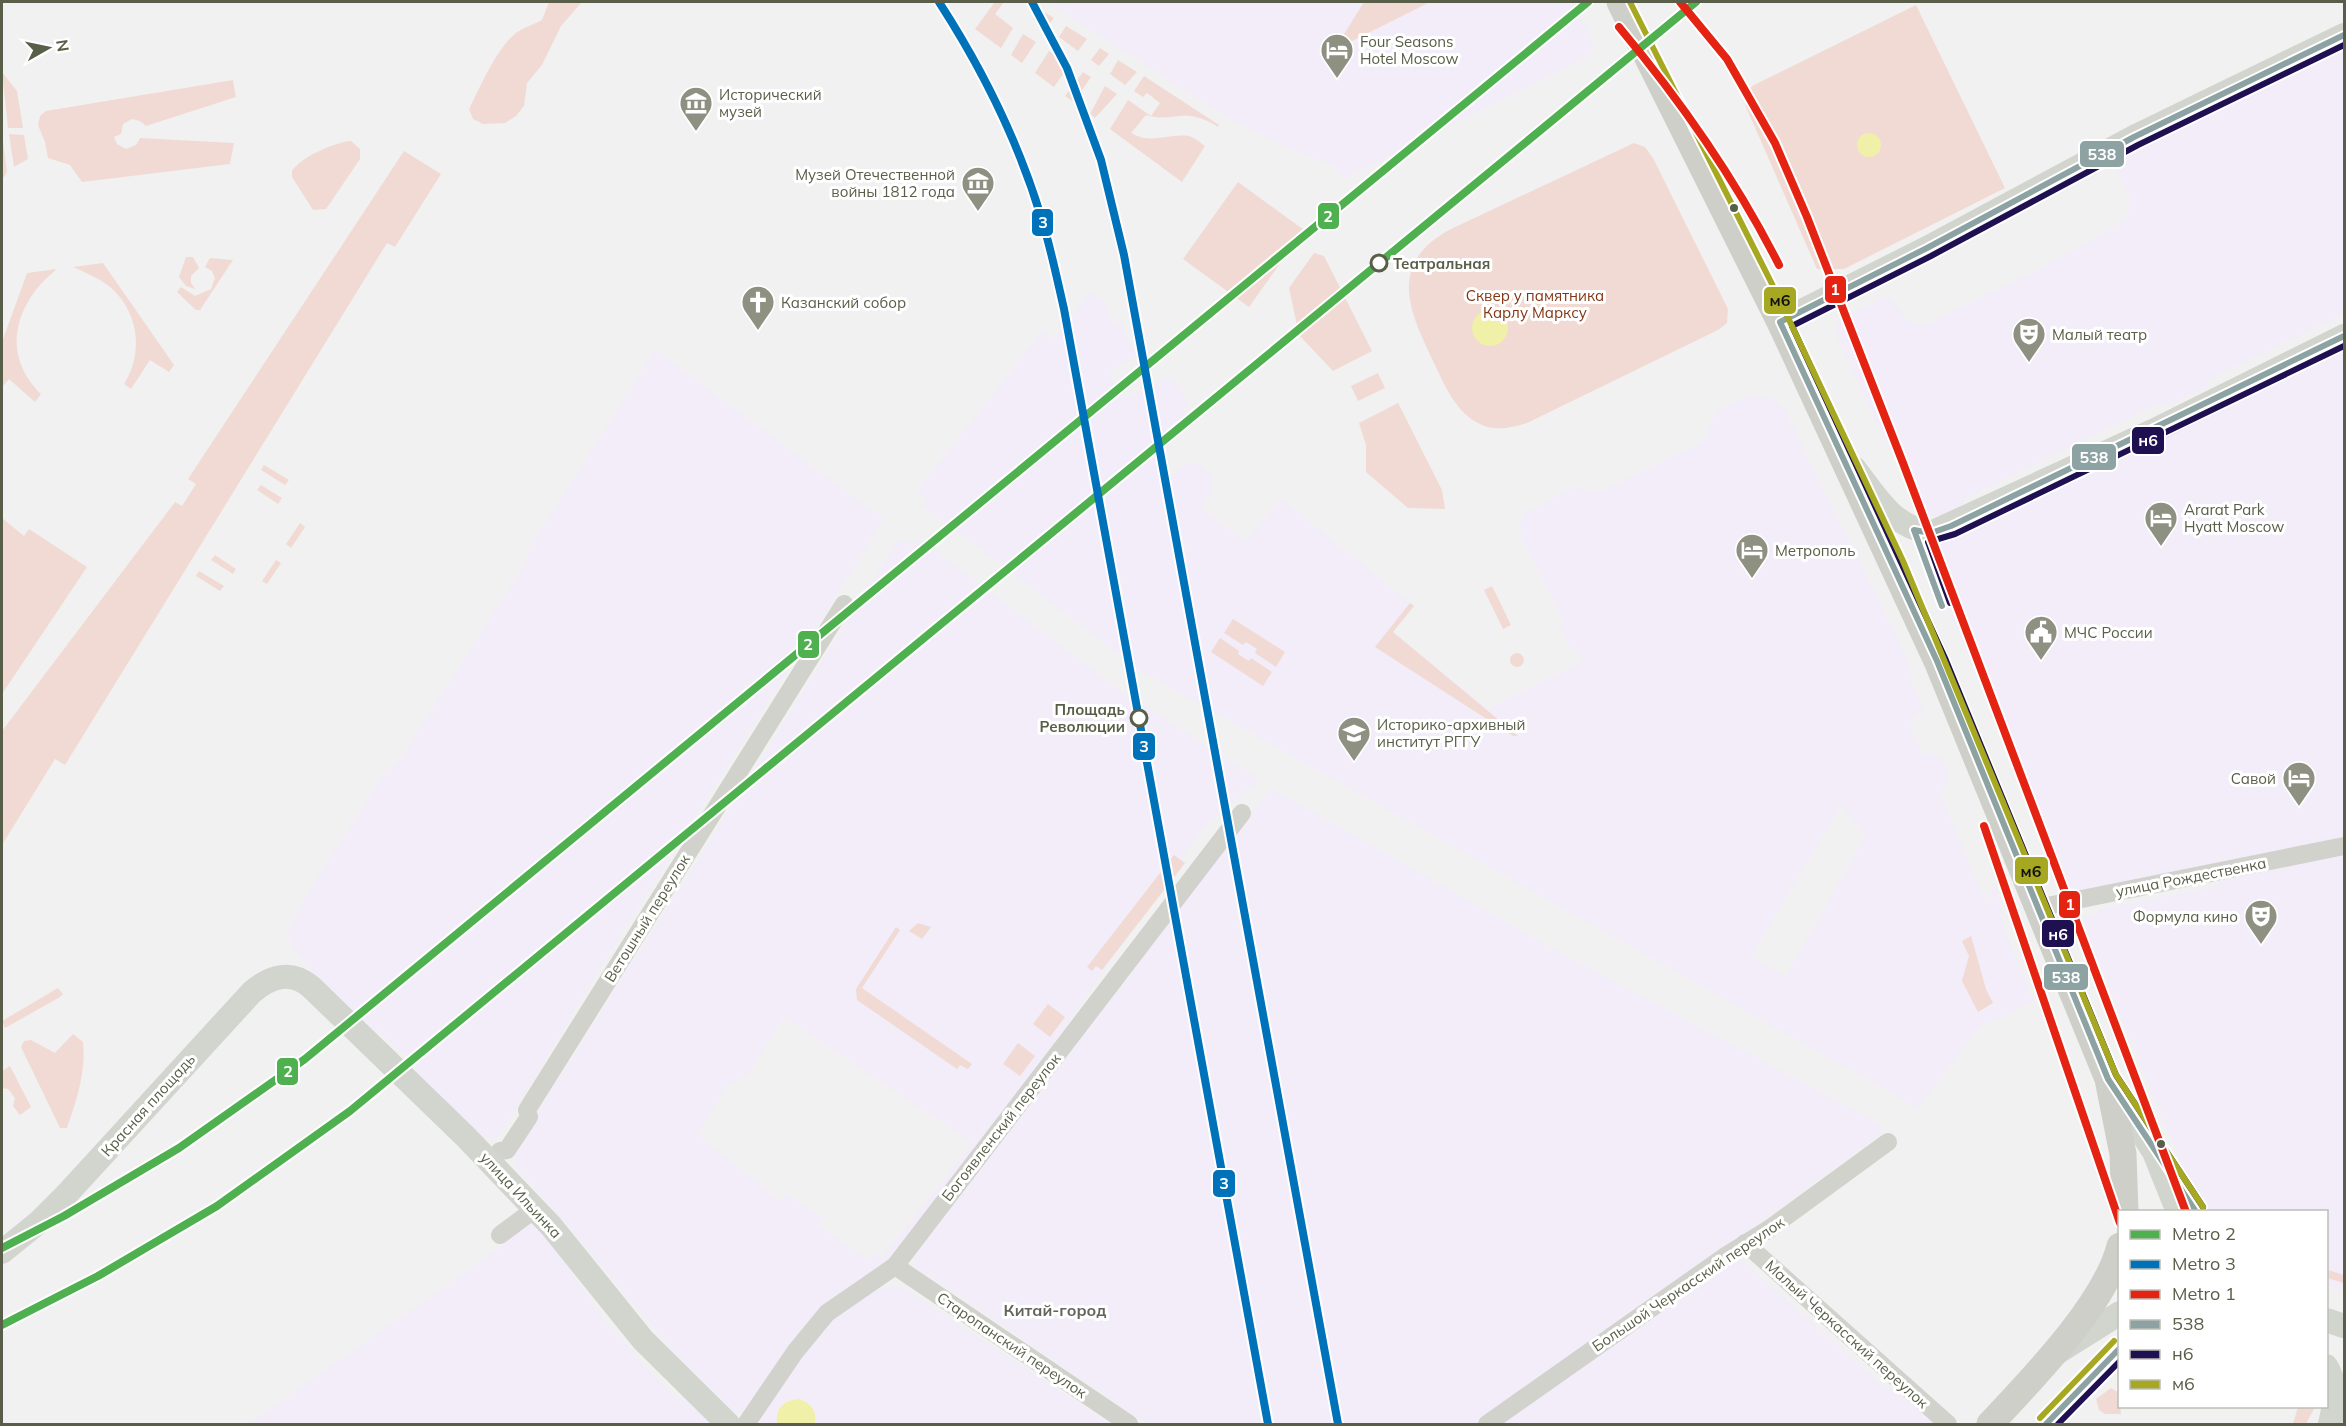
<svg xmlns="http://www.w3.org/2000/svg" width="2346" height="1426" font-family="Mulish,sans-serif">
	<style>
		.commercial { fill: #f2edf8; fill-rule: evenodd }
		.green { fill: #f1dad4 }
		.water { fill: #f0f0a8 }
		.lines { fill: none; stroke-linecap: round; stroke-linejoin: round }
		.street { stroke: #d1d2cc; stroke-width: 18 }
		.secondary { stroke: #d2d4ce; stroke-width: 24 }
		.primary { stroke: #cdcfc8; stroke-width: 27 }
		.bus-1-casing { stroke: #fff; stroke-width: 10 }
		.bus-2-casing { stroke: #fff; stroke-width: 10 }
		.bus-3-casing { stroke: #fff; stroke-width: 10 }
		.bus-1 { stroke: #8da2a3; stroke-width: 6 }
		.bus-2 { stroke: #1f1051; stroke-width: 6 }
		.bus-3 { stroke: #a7a822; stroke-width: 6 }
		.metro-1-casing { stroke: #fff; stroke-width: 12 }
		.metro-2-casing { stroke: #fff; stroke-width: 12 }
		.metro-3-casing { stroke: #fff; stroke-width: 12 }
		.metro-1 { stroke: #4fb04f; stroke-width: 8 }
		.metro-2 { stroke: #0072ba; stroke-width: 8 }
		.metro-3 { stroke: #e42313; stroke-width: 8 }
		.bus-dot { fill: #585e47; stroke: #fff; stroke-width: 2 }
		.stop-dot { fill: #fff; stroke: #585e47; stroke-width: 3 }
		.labels { text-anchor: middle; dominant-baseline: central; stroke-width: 6; stroke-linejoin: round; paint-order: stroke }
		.poi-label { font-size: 15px; fill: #585e47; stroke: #fff; text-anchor: start }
		.stop-label { font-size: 15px; font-weight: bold; fill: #585e47; stroke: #fff; text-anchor: start }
		.park-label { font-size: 15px; fill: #843513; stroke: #fff }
		.street-label { font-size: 15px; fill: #585e47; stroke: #fff }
		.neighbourhood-label { font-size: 16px; font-weight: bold; fill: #62655c; stroke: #fff }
		.line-badge { stroke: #fff; stroke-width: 2 }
		.badge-label { font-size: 16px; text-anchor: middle; font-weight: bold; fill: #fff }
		.pale-badge-label { font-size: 16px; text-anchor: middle; font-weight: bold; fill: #111 }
	</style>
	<rect width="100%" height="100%" fill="#f1f1f1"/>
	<g class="commercial">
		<path d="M1047,2h525l19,33 3,13 -8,10 -244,122 -7,-14 -48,-18 -62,-32z"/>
		<path d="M2344,45v269l-137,66 1,6 -41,20 -9,-2 -192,94 -5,8 -24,11 -12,-3 -45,-83 -42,-90 -3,-12 5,-9 46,-23 4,1 18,22 11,5 9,-1 123,-61 65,-37 12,-11 2,-8 -1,-11 -15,-32 2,-6z"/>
		<path d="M1092,291l13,11 8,23 8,-3 17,34 -29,15 14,28 45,-22 3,5 5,-2 13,24 -6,3 3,6 -27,54 11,10 17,-13h11l7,4 6,7 2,9 -1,7 -11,16 44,35 36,-44 133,108 -21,26 95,77 95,-48 -7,-13 -5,2 -6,-13 -7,-12 6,-3 -43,-86 -1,-15 5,-8 50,-26 25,5 103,-50 14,-32 25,-11 14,-4 16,3 13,12 123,251 4,22 11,25 -13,16 13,31 12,-1 9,7 6,16 -10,16 46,109 10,-19 9,49 29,70 -53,24 -63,82 -779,-438 -217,-165 5,-6 -10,-8 125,-160 11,8zM1841,806l24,30 -79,140 -35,-20z"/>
		<path d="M2344,344v495l-261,52 -12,-3 -7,-8 -126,-296 -5,-24 2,-6 6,-10 14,-10z"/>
		<path d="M655,350l229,169 -75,120 -15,6 1,14 -191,303 -87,145 -17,27 -6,4h-11l-67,-64v-8l-38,-36 -7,1 -52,-52 -27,-31 -5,-18 22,-39 78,-122 10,-5 131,-205 -1,-7z"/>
		<path d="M924,541l191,146 144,92 -58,52 -181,260 -126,161 -145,153 -9,8 -9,1 -61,-59 -1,-10 -153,-179 -3,-10 3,-11 32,-50 -4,-4 9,-14 5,3 60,-95 -2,-4 14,-22 4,2 115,-182 12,4 4,-7 -9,-8 140,-226zM784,1017l188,126 -90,114 -6,-4 -8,6 -50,-34 6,-8 -37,-22 -6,6 -83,-66 28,-49 21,-10z"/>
		<path d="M1271,788l277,158 327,175 5,4 1,8 -161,119 -245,172h-328l-220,-150h-4l-8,-8 -1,-13z"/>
		<path d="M2344,853v438l-17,-6 -1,-73 -125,-1 -114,-276 -1,-9v-8l14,-9 115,-22 13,-12z"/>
		<path d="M533,1223l37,37v11l30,43 35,41 40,42 12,4 24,23h-463l258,-180 -3,-5 24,-15z"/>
		<path d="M1736,1260l10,4 138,123 11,4 39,33h-434z"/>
		<path d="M893,1286l15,5 202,133h-354l65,-94 20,-19 38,-22z"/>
	</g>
	<g class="green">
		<path d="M549,2h33l-21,24 -19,39 -15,18 -3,23 -8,10 -11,7 -22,1 -10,-5 -4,-10c12,-23 27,-60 47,-76 8,-6 17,-8 26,-13z"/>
		<path d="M995,2h9l-9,12 18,14 -12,20 -26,-19z"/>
		<path d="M1364,2h66l-88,44 -4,-2z"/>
		<path d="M1916,5l89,183 -161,81h-27l-71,-162 -2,-13 10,-9z"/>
		<path d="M1039,9l15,9 -8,10 -13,-9z"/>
		<path d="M1066,26l21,13 -9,12 -19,-14z"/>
		<path d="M1023,34l13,8 -14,21 -11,-8z"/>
		<path d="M1100,48l9,6 -10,12 -8,-6z"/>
		<path d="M1049,51l21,13 -16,23 -19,-14z"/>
		<path d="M1118,60l19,12 -12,13 -15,-11z"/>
		<path d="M2,72l15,19 6,37h-15z"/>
		<path d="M1083,72l8,5 -17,25 -9,-6z"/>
		<path d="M1144,76l75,49 -1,2c-35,-22 -43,-3 -72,-12l-15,18c19,12 37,0 58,3 6,2 12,7 16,10l-23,36 -72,-53 18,-29 23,16 9,-13 -13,-10 -4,4 -9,-6z"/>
		<path d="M233,80l3,17 -90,29 -6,-5 -8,-2 -9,5 -2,10 -7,3 3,7 9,5 10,-4 4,-7 94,5 -4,21 -148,18 -12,-17 -22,-7 -3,-16 -7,-17 2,-9 6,-5z"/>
		<path d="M1105,86l12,8 -22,24 -5,-4z"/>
		<path d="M2,133l5,39 -5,8z"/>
		<path d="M9,134l15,1 4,24 -14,8z"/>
		<path d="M351,141l9,8v10l-34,50 -13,1 -21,-33v-6c9,-14 43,-29 59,-30z"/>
		<path d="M1634,143l11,4 8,11 75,151 -1,14 -9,7 -191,93c-16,5 -33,9 -49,0 -22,-11 -33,-37 -43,-58 -25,-52 -49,-100 14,-135z"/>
		<path d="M404,151l37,23 -46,73 -8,-4 -322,522 -10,-6 -53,86v-114l173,-229 7,4 14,-22 -8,-5z"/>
		<path d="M1238,182l66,48 -55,77 -66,-48z"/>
		<path d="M1314,253l10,3 48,95 -39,20 -34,-36 -10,-47z"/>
		<path d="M186,257h7l6,11 -8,8v7l4,6 -9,-3 -7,-9z"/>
		<path d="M210,258l23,2 -33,50h-4l-19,-18 4,-5 14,9 16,-7 4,-11 -3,-7 -7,-4z"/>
		<path d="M103,263l71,102 -5,7 -19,-12 -19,29 -7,-5c21,-32 14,-77 -18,-100 -10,-7 -22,-12 -33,-17z"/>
		<path d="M57,269c-42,33 -57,85 -16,125l-6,8 -26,-23 -7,8v-45l25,-69z"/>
		<path d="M1378,373l7,15 -27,13 -7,-15z"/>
		<path d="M1398,403l44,87 3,19 -37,-1 -42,-36v-27l-7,-22z"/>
		<path d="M264,465l25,15 -4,5 -24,-15z"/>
		<path d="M261,485l21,13 -4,6 -21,-14z"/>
		<path d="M2,518l22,18 5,-7 58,38 -85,127z"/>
		<path d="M300,523l5,4 -14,21 -5,-4z"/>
		<path d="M215,555l21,14 -3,5 -22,-14z"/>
		<path d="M276,560l5,3 -14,21 -5,-3z"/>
		<path d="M199,571l25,15 -4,5 -24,-15z"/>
		<path d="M1492,586l19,39 -8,4 -19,-39z"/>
		<path d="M1410,603l4,3 -21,26 125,104h-5l-138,-89z"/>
		<path d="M1233,619l52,33 -9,15 -21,-14 2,-4 -11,-7 -3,3 -19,-12z"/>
		<path d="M1220,638l19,13 -1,3 11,7 2,-3 21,14 -9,14 -52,-34z"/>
		<circle cx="1517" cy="660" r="7"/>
		<path d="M1174,855l11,8 -83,107 -6,-4 -4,5 -5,-4z"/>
		<path d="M918,923l13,4 -9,12 -13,-8z"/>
		<path d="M896,927l4,3 -38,58 110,76 -4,5 -8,-4 -3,4 -100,-69 -1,-11z"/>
		<path d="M1971,936l15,53 7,14 -15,9 -16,-31 7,-25 -7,-15z"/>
		<path d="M58,988l5,6 -3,3 -55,31 -3,-7z"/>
		<path d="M1048,1004l17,13 -15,20 -17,-13z"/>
		<path d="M73,1034l10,8c3,30 -6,57 -16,86h-7l-39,-81 3,-6 7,-1 24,13z"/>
		<path d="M1018,1043l17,13 -15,20 -17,-12z"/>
		<path d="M10,1066l21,41 -11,8 -7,-9 2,-8 -7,-9 -6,-1v-17z"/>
		<path d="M2328,1270l16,5v8l-17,-5z"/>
		<path d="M2111,1388l8,5 2,21h-16l-6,-4 -3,-11z"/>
		<path d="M2298,1407h17l-9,17h-13z"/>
	</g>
	<g class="water">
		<circle cx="1869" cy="145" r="12"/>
		<circle cx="1490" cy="328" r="18"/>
		<path d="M799,1399c12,4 18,12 16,25h-38c-2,-15 6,-24 22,-25z"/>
	</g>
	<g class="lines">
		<g class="street">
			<path d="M2037,908l307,-62"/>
			<path d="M500,1151l7,-1 22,-33 -2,-7 317,-506"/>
			<path d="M500,1235l35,-26"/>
			<path d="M1745,1243l203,181"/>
			<path d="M895,1266l234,158"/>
			<path d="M746,1424l49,-72 32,-39 68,-47 347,-453"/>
			<path d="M1487,1424l237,-167 45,-28 119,-87"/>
		</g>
		<g class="secondary">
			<path d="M1780,322l147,-74 207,-111 210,-102"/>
			<path d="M1855,469c23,30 37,57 76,64l224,-103 189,-94"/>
			<path d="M2111,1084l43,68 24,60"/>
			<path d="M2,1252l37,-30 27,-27 186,-203c19,-16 39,-22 59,-5l153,148 87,91 92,114 85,84"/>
			<path d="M2326,1320l18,6"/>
			<path d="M2058,1352l62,-39"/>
			<path d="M2326,1366c12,19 9,38 4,58"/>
		</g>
		<g class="primary">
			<path d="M1620,2l160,320 157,339 171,418 15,75 2,58"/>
			<path d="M1990,1424c41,-44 115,-119 130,-178"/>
		</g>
		<defs>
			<g id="bus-1">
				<path d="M1942,606l-28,-76 17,3 20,-7 393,-190"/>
				<path d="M2196,1212l-88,-133 -171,-418 -157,-339 147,-74 207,-111 210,-102"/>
				<path d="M2046,1424l74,-76"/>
			</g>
			<g id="bus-2">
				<path d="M1950,603l-22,-61 27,-8 389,-188"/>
				<path d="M2203,1207l-87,-132 -171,-417 -153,-332 139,-70 207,-111 206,-100"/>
				<path d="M2058,1424l62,-63"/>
			</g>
			<g id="bus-3">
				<path d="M1630,2l144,286 129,273 213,514 87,132"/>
				<path d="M2040,1418l74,-77"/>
			</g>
		</defs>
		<use href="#bus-1" class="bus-1-casing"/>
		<use href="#bus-2" class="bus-2-casing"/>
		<use href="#bus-3" class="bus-3-casing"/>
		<use href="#bus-1" class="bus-1"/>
		<use href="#bus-2" class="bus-2"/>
		<use href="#bus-3" class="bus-3"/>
		<defs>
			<g id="metro-1">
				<path d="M2,1248l62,-32 115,-68 126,-89 1283,-1057"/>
				<path d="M2,1325l96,-49 119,-70 133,-95 1346,-1109"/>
			</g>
			<g id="metro-2">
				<path d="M939,2c44,68 80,141 103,218 9,29 15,59 22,89l204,1115"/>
				<path d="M1032,2l35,66 34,92 23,95 214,1169"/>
			</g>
			<g id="metro-3">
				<path d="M1680,2l47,57 48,84 32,74 96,246 283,749"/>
				<path d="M1619,27c62,74 116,151 160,238"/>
				<path d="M1984,826l136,397"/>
			</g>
		</defs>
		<use href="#metro-1" class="metro-1-casing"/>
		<use href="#metro-2" class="metro-2-casing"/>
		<use href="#metro-3" class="metro-3-casing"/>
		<use href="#metro-1" class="metro-1"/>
		<use href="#metro-2" class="metro-2"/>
		<use href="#metro-3" class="metro-3"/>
	</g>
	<defs>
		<symbol id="hotel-pin" viewBox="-11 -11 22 30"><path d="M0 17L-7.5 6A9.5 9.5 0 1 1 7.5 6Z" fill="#8e9182" stroke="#fff"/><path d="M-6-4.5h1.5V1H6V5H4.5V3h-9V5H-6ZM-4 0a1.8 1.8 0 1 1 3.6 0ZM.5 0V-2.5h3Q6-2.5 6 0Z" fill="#fff"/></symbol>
		<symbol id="museum-pin" viewBox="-11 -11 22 30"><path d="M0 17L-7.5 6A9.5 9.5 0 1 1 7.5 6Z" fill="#8e9182" stroke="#fff"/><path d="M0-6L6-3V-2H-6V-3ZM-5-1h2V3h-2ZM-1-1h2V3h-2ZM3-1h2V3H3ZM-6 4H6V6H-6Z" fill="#fff"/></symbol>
		<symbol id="church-pin" viewBox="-11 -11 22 30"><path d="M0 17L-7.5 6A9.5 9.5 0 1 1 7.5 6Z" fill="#8e9182" stroke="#fff"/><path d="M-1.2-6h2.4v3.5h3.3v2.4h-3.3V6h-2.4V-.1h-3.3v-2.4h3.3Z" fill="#fff"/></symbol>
		<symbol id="theatre-pin" viewBox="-11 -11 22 30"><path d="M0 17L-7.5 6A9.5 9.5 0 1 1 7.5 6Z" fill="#8e9182" stroke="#fff"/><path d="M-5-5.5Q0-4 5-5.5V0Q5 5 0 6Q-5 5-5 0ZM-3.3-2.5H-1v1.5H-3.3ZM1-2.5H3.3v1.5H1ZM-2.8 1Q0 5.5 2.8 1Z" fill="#fff"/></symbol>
		<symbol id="civic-pin" viewBox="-11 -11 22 30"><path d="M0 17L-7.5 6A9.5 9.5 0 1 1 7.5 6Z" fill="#8e9182" stroke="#fff"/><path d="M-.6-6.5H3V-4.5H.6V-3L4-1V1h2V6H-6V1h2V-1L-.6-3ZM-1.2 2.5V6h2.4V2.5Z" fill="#fff"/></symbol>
		<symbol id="university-pin" viewBox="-11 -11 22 30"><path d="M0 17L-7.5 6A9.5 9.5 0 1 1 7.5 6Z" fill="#8e9182" stroke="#fff"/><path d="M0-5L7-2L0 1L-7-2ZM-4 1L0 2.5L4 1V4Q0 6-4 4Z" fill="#fff"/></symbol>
	</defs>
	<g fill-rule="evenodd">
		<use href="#hotel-pin" x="1318" y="31" width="38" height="52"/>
		<use href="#museum-pin" x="677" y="84" width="38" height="52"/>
		<use href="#museum-pin" x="959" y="164" width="38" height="52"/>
		<use href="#church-pin" x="739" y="283" width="38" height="52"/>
		<use href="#theatre-pin" x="2010" y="315" width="38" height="52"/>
		<use href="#hotel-pin" x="2142" y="499" width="38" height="52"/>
		<use href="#hotel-pin" x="1733" y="531" width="38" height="52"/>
		<use href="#civic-pin" x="2022" y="613" width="38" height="52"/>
		<use href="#university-pin" x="1335" y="714" width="38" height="52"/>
		<use href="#hotel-pin" x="2280" y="759" width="38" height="52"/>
		<use href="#theatre-pin" x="2242" y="897" width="38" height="52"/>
	</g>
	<g class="bus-dot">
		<circle cx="1734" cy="208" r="5"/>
		<circle cx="2161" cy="1144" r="5"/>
	</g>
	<g class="stop-dot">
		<circle cx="1379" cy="263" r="8"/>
		<circle cx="1139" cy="718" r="8"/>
	</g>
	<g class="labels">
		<g class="poi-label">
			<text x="1360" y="41">Four Seasons<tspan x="1360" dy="17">Hotel Moscow</tspan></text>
			<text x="719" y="94">Исторический<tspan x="719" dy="17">музей</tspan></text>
			<text x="955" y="174" text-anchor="end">Музей Отечественной<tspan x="955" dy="17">войны 1812 года</tspan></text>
			<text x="781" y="302">Казанский собор</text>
			<text x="2052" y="334">Малый театр</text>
			<text x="2184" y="509">Ararat Park<tspan x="2184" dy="17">Hyatt Moscow</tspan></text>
			<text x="1775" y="550">Метрополь</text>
			<text x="2064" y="632">МЧС России</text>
			<text x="1377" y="724">Историко-архивный<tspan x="1377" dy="17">институт РГГУ</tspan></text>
			<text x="2276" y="778" text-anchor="end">Савой</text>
			<text x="2238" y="916" text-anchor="end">Формула кино</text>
		</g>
		<g class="stop-label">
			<text x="1393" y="263">Театральная</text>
			<text x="1125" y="709" text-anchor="end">Площадь<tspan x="1125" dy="17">Революции</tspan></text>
		</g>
		<g class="park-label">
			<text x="1535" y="295">Сквер у памятника<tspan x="1535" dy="17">Карлу Марксу</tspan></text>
		</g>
		<g class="street-label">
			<text transform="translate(2191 877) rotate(-11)">улица Рождественка</text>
			<text transform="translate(647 918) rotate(-58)">Ветошный переулок</text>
			<text transform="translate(148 1105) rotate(-48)">Красная площадь</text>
			<text transform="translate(1001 1127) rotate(-52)">Богоявленский переулок</text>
			<text transform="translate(521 1195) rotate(47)">улица Ильинка</text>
			<text transform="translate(1688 1284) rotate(-34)">Большой Черкасский переулок</text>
			<text transform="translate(1847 1334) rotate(42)">Малый Черкасский переулок</text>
			<text transform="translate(1012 1345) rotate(34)">Старопанский переулок</text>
		</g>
		<g class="neighbourhood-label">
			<text x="1055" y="1310">Китай-город</text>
		</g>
	</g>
	<g class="line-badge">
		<rect x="2079" y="140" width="46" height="28" rx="6" fill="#8da2a3"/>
		<rect x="1317" y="202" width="23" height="28" rx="6" fill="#4fb04f"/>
		<rect x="1031" y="208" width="23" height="29" rx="6" fill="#0072ba"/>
		<rect x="1824" y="275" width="23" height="29" rx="6" fill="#e42313"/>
		<rect x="1763" y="286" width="34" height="29" rx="6" fill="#a7a822"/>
		<rect x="2131" y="426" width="34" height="29" rx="6" fill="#1f1051"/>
		<rect x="2071" y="443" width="46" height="28" rx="6" fill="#8da2a3"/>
		<rect x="797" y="630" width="23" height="29" rx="6" fill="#4fb04f"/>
		<rect x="1132" y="732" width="24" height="29" rx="6" fill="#0072ba"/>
		<rect x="2014" y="856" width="35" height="29" rx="6" fill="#a7a822"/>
		<rect x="2058" y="890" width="23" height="29" rx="6" fill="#e42313"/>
		<rect x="2041" y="919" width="34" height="29" rx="6" fill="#1f1051"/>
		<rect x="2043" y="963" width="46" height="28" rx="6" fill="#8da2a3"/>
		<rect x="276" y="1057" width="23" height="29" rx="6" fill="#4fb04f"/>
		<rect x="1212" y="1169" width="24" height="29" rx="6" fill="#0072ba"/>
	</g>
	<g class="badge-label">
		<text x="2102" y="160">538</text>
		<text x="1328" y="222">2</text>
		<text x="1043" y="228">3</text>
		<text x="1835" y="295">1</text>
		<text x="2148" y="446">н6</text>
		<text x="2094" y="463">538</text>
		<text x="808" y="650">2</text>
		<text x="1144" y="752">3</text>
		<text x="2070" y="910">1</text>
		<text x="2058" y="940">н6</text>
		<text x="2066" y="983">538</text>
		<text x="288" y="1077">2</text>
		<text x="1224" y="1189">3</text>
	</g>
	<g class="pale-badge-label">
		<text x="1780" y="306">м6</text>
		<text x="2031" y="877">м6</text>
	</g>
	<rect width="2346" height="1426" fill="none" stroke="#585e47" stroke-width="6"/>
	<rect x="2118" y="1210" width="210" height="198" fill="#ffffff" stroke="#bcbfb5" stroke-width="1.5"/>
	<rect x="2130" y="1230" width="30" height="9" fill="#4fb04f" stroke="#bcbfb5" stroke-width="1.5"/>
	<text x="2172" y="1240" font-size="18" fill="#585e47">Metro 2</text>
	<rect x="2130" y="1260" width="30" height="9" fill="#0072ba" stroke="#bcbfb5" stroke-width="1.5"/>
	<text x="2172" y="1270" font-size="18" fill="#585e47">Metro 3</text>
	<rect x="2130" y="1290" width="30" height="9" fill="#e42313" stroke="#bcbfb5" stroke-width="1.5"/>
	<text x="2172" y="1300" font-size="18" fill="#585e47">Metro 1</text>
	<rect x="2130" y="1320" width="30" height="9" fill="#8da2a3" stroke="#bcbfb5" stroke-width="1.5"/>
	<text x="2172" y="1330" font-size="18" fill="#585e47">538</text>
	<rect x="2130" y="1350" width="30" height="9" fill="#1f1051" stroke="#bcbfb5" stroke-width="1.5"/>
	<text x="2172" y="1360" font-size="18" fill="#585e47">н6</text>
	<rect x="2130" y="1380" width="30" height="9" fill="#a7a822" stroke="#bcbfb5" stroke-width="1.5"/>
	<text x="2172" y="1390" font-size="18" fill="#585e47">м6</text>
	<g transform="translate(48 48) rotate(81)" stroke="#ffffff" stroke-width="4.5" paint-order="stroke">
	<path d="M0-4.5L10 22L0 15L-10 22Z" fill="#585e47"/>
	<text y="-9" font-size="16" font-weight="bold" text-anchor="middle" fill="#585e47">N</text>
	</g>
</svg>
